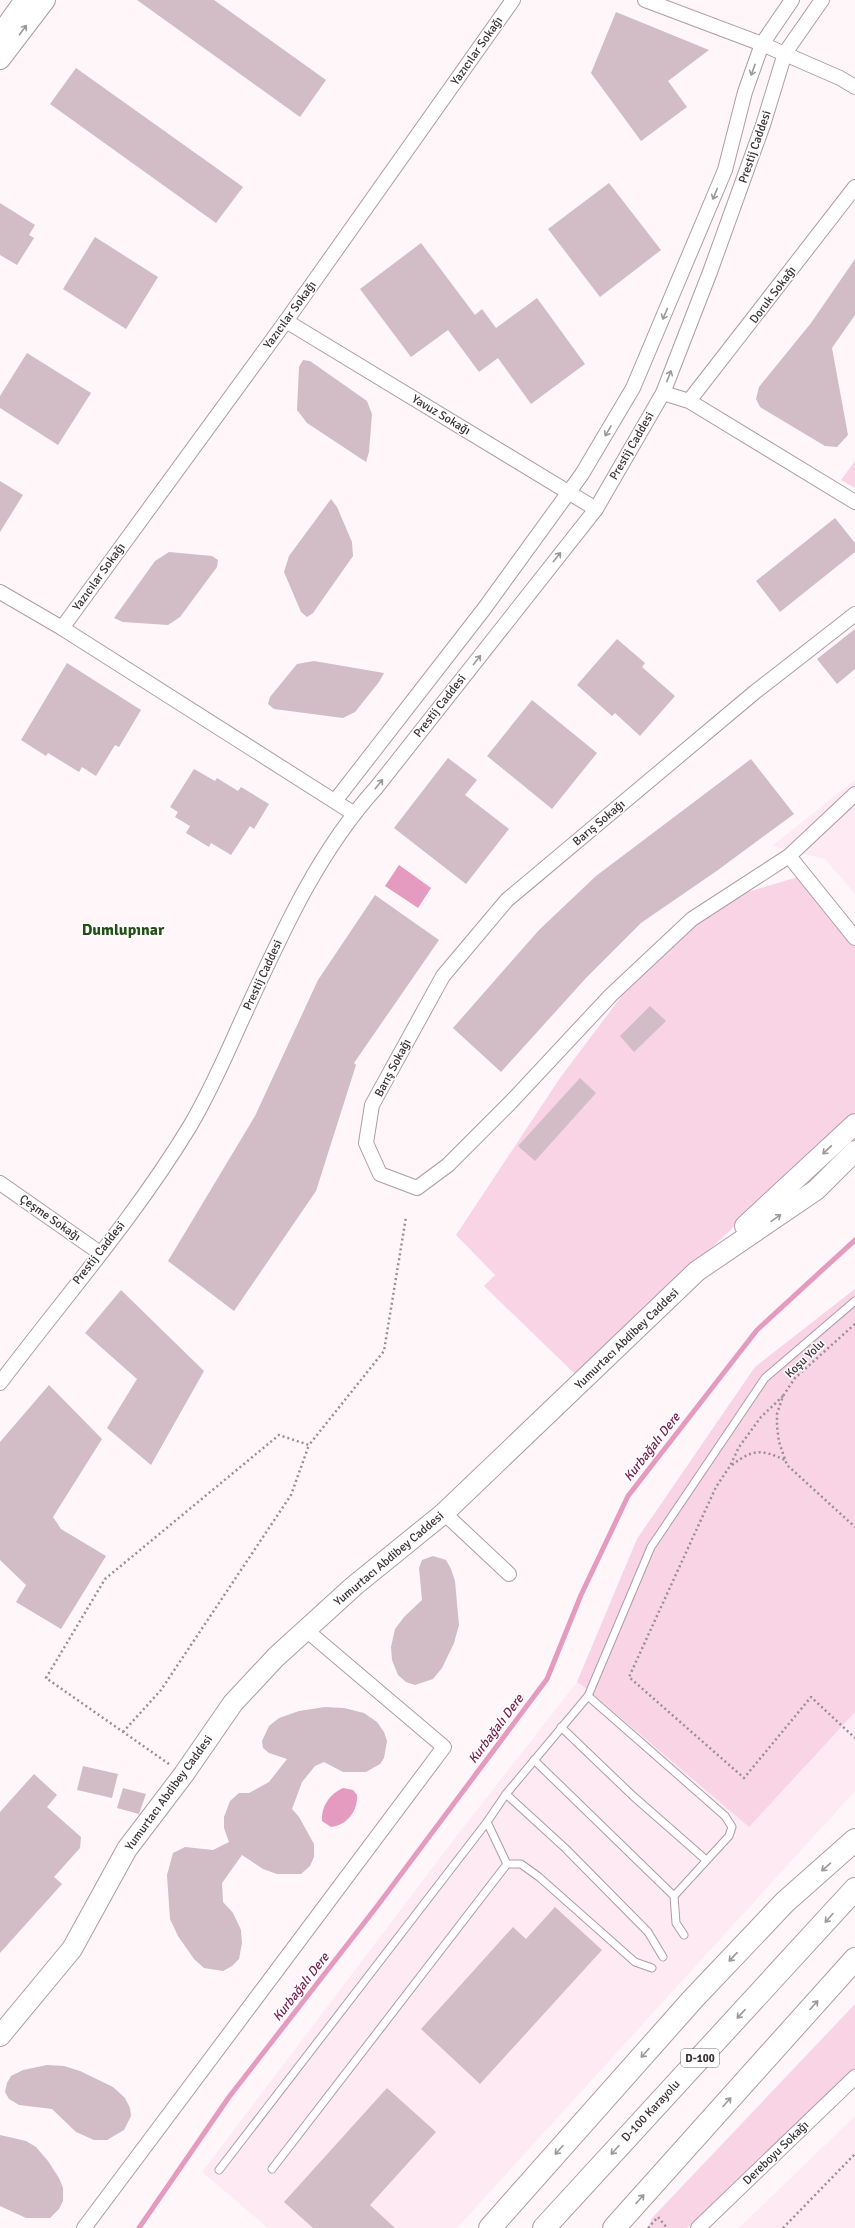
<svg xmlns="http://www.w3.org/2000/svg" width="855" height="2228" font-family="Signika,sans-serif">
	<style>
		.built { fill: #fdeaf3 }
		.green { fill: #f9d4e5 }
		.water { fill: #e59bbf }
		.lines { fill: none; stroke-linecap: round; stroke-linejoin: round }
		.stream { stroke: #e59bbf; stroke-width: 5 }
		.building { fill: #d2bcc6 }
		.lane-casing { stroke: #b09ba4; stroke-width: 9 }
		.street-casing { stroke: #b09ba4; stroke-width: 16 }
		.secondary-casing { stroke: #b09ba4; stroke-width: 22 }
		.highway-casing { stroke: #b09ba4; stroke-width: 24 }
		.path { stroke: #988f93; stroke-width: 2.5; stroke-dasharray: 2 3; stroke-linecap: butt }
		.lane { stroke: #fff; stroke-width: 7 }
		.street { stroke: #fff; stroke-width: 14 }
		.secondary { stroke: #fff; stroke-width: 20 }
		.highway { stroke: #fff; stroke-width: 22 }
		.oneway { stroke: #9c989a }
		.labels { text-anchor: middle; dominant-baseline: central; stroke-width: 3; stroke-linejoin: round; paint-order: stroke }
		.shield { fill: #fff; stroke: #756f72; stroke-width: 1 }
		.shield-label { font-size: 11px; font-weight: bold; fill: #3a3135 }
		.street-label { font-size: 12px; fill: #3a3135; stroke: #fff }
		.water-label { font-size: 13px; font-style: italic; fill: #762151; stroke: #fff }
		.district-label { font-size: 16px; font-weight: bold; fill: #224f15; stroke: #fff }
	</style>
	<rect width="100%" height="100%" fill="#fff6fa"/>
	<g class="built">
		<path d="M855,780v114l-30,-35 -53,-13z"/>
		<path d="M855,1289v502l-398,437h-189l-66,-56 253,-334 122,-156 60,-143 118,-172z"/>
		<path d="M855,2116v112h-116z"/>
	</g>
	<g class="green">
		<path d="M855,461v27l-14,-8z"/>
		<path d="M804,875l51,66v172l-279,262 -92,-89 11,-11 -39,-40 104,-157 93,-124 85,-59z"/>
		<path d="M855,1289v423l-106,115 -163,-139 -9,-6 60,-143 118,-172z"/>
		<path d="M855,2004v64l-168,160h-39l4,-10z"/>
	</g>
	<g class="water">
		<path d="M399,865l32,23 -13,20 -33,-22z"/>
		<path d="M343,1788l10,2 4,5c1,16 -10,30 -26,32l-9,-6c-1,-15 8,-27 21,-33z"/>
	</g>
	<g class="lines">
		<path class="stream" d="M139,2228l90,-131 149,-192 169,-226 34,-84 47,-99 129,-166 98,-90"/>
	</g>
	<g class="building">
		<path d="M137,0h77l112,80 -26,37z"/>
		<path d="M616,12l93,38 -41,31 19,26 -46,34 -50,-68z"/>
		<path d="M76,68l167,119 -27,36 -166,-119z"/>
		<path d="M609,183l52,67 -61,47 -52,-68z"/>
		<path d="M0,203l35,22 -6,10 5,3 -17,27 -17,-10z"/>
		<path d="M95,237l63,40 -32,52 -63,-40z"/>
		<path d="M421,243l54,72 7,-6 14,19 41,-30 48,66 -54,40 -33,-46 -19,14 -31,-42 -37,27 -51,-68z"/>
		<path d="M855,259v56l-23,33 16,87 -11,12 -12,-1 -65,-39 -4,-8 3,-12 52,-64z"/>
		<path d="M27,353l64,40 -33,52 -58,-37v-12z"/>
		<path d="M303,360l7,1 57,40 5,13 -3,38 -3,10 -59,-39 -10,-13 2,-43z"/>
		<path d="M0,481l23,14 -23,37z"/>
		<path d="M331,499l6,8 15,35 1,14 -40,57 -6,4 -6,-5 -17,-40 5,-16z"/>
		<path d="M835,518l20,25v9l-75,60 -24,-31z"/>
		<path d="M169,552l43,4 6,4 -1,7 -37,50 -12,8 -45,-3 -9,-4 41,-57z"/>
		<path d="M855,629v40l-18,15 -20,-25z"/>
		<path d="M617,639l28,24 -3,4 33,29 -35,40 -25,-23 -3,3 -35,-31z"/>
		<path d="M314,661l70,12 -5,9 -24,30 -12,6 -69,-9 -6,-5 2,-7 27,-33z"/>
		<path d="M67,663l74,47 -22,37 -4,-2 -19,31 -14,-9 -3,5 -31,-19 -2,3 -25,-16z"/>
		<path d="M532,700l65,53 -45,56 -65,-53z"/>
		<path d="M448,758l29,22 -12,15 44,34 -43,55 -72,-56z"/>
		<path d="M751,759l43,55 -76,56 -77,53 -55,55 -85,94 -48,-44 86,-98 57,-54z"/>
		<path d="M194,769l21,12 2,-3 21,13 3,-4 28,17 -15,25 -4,-3 -19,29 -20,-12 -2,4 -23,-14 4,-7 -15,-9 3,-5 -8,-5z"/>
		<path d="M375,895l64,45 -85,123 2,2 -40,126 -82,120 -66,-50 87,-145 63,-136z"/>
		<path d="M650,1006l16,15 -32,31 -14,-16z"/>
		<path d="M580,1078l16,15 -61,68 -17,-15z"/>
		<path d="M121,1290l83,81 -53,94 -44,-37 30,-49 -52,-46z"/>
		<path d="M49,1385l53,54 -49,78 8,12 45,27 -45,73 -45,-27 10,-17 -26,-25v-118z"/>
		<path d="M433,1556l13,4 5,9 4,12 4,44 -5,18 -12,25 -9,11 -18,6 -9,-3 -8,-7 -6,-15 -1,-13 4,-18 9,-12 18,-17 -3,-32 3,-8z"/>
		<path d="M325,1707l19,1 20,5 13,9 7,10 3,9 -3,17 -4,6 -14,8h-23l-19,-10 -9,4 -13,16 -10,27 7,8 15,27v13l-4,9 -9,8h-24l-14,-5 -21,-14 -20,28 1,19 10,11 8,17 1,13 -3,16 -7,7 -9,5 -19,-3 -10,-9 -16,-23 -8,-17 -3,-44 6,-22 12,-6 28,3 16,-8 -5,-14v-11l6,-16 9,-8h10l20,-11 18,-23 -18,-6 -6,-5 -1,-7 7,-15 10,-8 20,-7z"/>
		<path d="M83,1766l35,8 -6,24 -35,-8z"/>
		<path d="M34,1774l23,21 -10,12 34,30 -1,11 -26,29 8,7 -62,69v-141z"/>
		<path d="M123,1788l23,6 -7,20 -22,-6z"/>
		<path d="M555,1907l47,43 -122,134 -59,-55 92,-102 13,12z"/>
		<path d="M47,2065l17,1 16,5 33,16 12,11 5,10 1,8 -7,14 -17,10h-13l-18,-8 -24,-23 -33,-4 -10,-6 -4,-7 2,-9 4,-7 12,-6z"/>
		<path d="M387,2088l49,44 -66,73 25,23h-82l-29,-26z"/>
		<path d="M0,2135l26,6 10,6 12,14 11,17 4,10v13l-4,8 -9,9h-24l-26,-12z"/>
	</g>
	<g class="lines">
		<defs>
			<g id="lane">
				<path d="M588,1696l137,120 7,11 -3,9 -55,60"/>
				<path d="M561,1727l72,69 73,64"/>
				<path d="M534,1760l140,136 2,27 8,12"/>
				<path d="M506,1794l59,54 83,84 15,25"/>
				<path d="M507,1864h14l18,13 96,85 17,6"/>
				<path d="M272,2169l235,-305 -20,-42"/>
				<path d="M219,2170l268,-348 19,-28 82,-98 63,-149 114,-169 90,-77"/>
			</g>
			<g id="street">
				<path d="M645,0l117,44 78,34 15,9"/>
				<path d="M286,321l310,188"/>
				<path d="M663,393l26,8 166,101"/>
				<path d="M689,401l166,-214"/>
				<path d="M0,592l62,36 291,185"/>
				<path d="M855,614l-100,78 -248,208 -64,76 -71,129 -6,38 14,31 37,14 31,-23 62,-62 101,-108 81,-76 97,-63 66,-62"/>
				<path d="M62,628l224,-307 227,-321"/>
				<path d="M335,801l149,-192 98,-135 51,-86 92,-218 20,-78 17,-48 30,-44"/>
				<path d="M789,856l66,82"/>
				<path d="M0,1183l100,70"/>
				<path d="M0,1383c64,-85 135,-166 190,-257 19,-32 35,-68 50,-102 38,-82 75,-169 136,-236l220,-279 67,-116 47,-121 53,-147 22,-72 37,-53"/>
				<path d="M444,1513l65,61"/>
				<path d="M84,2228l360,-481 -138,-117"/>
				<path d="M698,2228l157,-151"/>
			</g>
			<g id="secondary">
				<path d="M0,35l25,-35"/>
				<path d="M0,59l45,-59"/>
				<path d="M745,1226l110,-102"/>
				<path d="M0,2036l72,-87 55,-100 57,-75 49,-71 43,-46 78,-71 90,-73 253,-242 119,-81 39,-39"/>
			</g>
			<g id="highway">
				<path d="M490,2228l203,-229 92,-97 70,-62"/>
				<path d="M544,2228l311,-339"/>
				<path d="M614,2228l241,-269"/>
			</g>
		</defs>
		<use href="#lane" class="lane-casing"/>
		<use href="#street" class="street-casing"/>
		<use href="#secondary" class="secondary-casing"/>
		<use href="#highway" class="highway-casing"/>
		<g class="path">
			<path d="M855,1324l-60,54 -12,18 -6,18v12l2,16 8,23 68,62"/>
			<path d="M783,1396l-22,21 -22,30 -9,19 -14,21 -87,190 115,101 67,-81 44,41"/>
			<path d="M732,1465c21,-16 29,-16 53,-5"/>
			<path d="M123,1732l38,-42 130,-195 18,-50"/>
			<path d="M169,1764l-123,-86 59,-99 174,-144 30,10 75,-94 22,-134"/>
			<path d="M648,2228l10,-11 9,11"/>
			<path d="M783,2228l72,-74"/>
		</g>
		<use href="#lane" class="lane"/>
		<use href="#street" class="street"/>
		<use href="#secondary" class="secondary"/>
		<use href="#highway" class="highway"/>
	</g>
	<defs><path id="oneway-shaft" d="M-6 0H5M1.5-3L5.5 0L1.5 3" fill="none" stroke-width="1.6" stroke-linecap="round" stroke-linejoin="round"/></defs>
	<g class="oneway">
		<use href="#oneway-shaft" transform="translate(23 30) rotate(-53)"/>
		<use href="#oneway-shaft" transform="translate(753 70) rotate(110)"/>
		<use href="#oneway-shaft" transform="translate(715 194) rotate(112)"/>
		<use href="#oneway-shaft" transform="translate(665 314) rotate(114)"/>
		<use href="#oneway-shaft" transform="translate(669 376) rotate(-69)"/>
		<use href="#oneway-shaft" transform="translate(608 431) rotate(120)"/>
		<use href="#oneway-shaft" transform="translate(557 557) rotate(-52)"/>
		<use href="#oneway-shaft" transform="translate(477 660) rotate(-52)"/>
		<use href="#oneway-shaft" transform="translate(379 784) rotate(-51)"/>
		<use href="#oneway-shaft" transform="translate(827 1150) rotate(137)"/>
		<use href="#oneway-shaft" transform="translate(776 1218) rotate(-35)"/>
		<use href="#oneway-shaft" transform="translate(826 1867) rotate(139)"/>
		<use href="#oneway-shaft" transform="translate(829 1918) rotate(132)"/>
		<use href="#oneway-shaft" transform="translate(733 1957) rotate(133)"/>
		<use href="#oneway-shaft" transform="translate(814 2005) rotate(-48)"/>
		<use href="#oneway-shaft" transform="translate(741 2014) rotate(133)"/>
		<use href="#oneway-shaft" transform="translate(645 2053) rotate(132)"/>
		<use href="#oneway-shaft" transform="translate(727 2102) rotate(-48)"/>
		<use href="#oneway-shaft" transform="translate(559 2150) rotate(132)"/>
		<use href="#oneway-shaft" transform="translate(615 2150) rotate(132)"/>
		<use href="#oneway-shaft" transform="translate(640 2199) rotate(-48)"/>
	</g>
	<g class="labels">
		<rect class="shield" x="681" y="2049" width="38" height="18" rx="3"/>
		<g class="shield-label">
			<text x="700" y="2058">D-100</text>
		</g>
		<g class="street-label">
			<text transform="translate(477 51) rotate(-55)">Yazıcılar Sokağı</text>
			<text transform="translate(755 147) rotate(-71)">Prestij Caddesi</text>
			<text transform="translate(773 295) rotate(-53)">Doruk Sokağı</text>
			<text transform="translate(290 315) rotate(-54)">Yazıcılar Sokağı</text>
			<text transform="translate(441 415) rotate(31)">Yavuz Sokağı</text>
			<text transform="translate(632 446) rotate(-60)">Prestij Caddesi</text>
			<text transform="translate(99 577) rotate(-54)">Yazıcılar Sokağı</text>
			<text transform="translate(440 706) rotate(-52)">Prestij Caddesi</text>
			<text transform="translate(599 823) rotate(-40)">Barış Sokağı</text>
			<text transform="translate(263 975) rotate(-65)">Prestij Caddesi</text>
			<text transform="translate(393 1068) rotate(-62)">Barış Sokağı</text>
			<text transform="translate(50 1218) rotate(35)">Çeşme Sokağı</text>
			<text transform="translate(99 1253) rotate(-52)">Prestij Caddesi</text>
			<text transform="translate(627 1339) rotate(-44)">Yumurtacı Abdibey Caddesi</text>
			<text transform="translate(805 1359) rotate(-44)">Koşu Yolu</text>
			<text transform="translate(389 1559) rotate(-40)">Yumurtacı Abdibey Caddesi</text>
			<text transform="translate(169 1793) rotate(-54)">Yumurtacı Abdibey Caddesi</text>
			<text transform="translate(651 2111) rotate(-47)">D-100 Karayolu</text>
			<text transform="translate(776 2153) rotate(-44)">Dereboyu Sokağı</text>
		</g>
		<g class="water-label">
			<text transform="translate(652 1447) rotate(-52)">Kurbağalı Dere</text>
			<text transform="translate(496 1729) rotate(-53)">Kurbağalı Dere</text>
			<text transform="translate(301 1987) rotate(-52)">Kurbağalı Dere</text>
		</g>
		<g class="district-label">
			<text x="123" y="930">Dumlupınar</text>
		</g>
	</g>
</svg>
